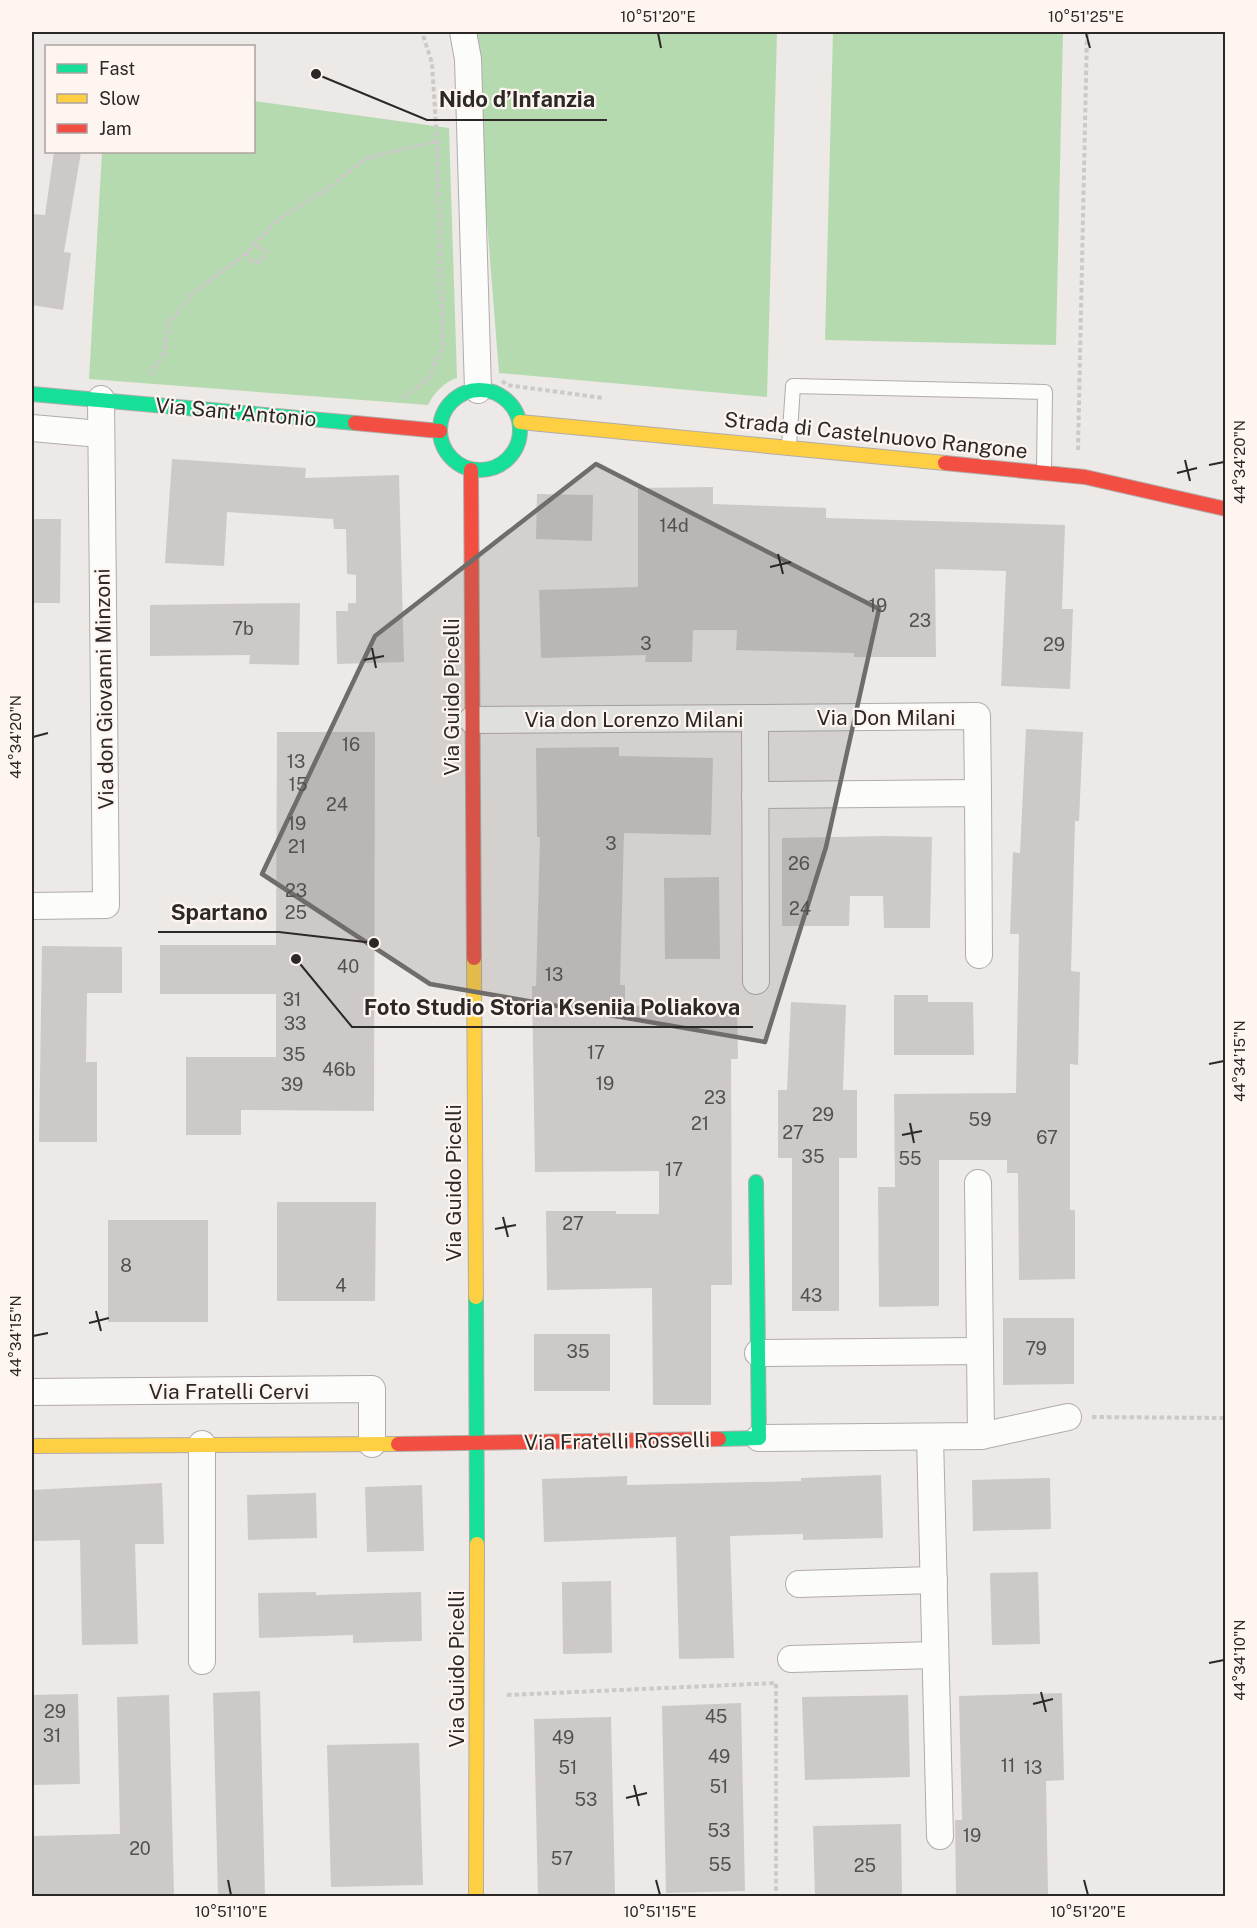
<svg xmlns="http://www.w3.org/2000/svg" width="1257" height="1928" font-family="'Public Sans',sans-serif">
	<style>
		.green { fill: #b5dab0 }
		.building { fill: #cdc9c9 }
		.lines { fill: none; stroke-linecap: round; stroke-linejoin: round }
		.lane-casing { stroke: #afacab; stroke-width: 16 }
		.street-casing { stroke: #afacab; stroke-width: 28 }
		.fast-casing { stroke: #afacab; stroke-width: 16 }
		.slow-casing { stroke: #afacab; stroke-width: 16 }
		.jam-casing { stroke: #afacab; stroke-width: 16 }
		.path { stroke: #cccac9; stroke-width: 4; stroke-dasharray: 4.5 3; stroke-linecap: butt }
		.lane { stroke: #fcfcfb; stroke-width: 14 }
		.street { stroke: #fcfcfb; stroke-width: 26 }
		.fast { stroke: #16e098; stroke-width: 14 }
		.slow { stroke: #ffcf43; stroke-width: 14 }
		.jam { stroke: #f24e42; stroke-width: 14 }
		.marked { fill: #6f6c6a; fill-opacity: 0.2; stroke: #6f6c6a; stroke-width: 4.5; stroke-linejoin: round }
		.ticks { fill: none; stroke: #2b2827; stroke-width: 2 }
		.labels { text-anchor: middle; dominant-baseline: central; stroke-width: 4.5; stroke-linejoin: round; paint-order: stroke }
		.number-label { font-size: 18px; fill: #545050 }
		.street-label { font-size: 21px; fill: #2b2827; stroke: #fef5f0 }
		.leader { fill: none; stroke: #2b2827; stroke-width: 2 }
		.callout-dot { fill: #2b2827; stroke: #fef5f0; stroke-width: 2 }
		.callout-label { font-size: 22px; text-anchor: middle; font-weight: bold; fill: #2b2827; stroke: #fef5f0; stroke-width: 4.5; stroke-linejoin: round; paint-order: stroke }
		.neatline { fill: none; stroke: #2b2827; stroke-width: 2 }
		.ticks-label { font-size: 15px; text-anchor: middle; fill: #2b2827 }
	</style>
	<rect width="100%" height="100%" fill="#ede9e6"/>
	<g class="green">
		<path d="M472,32h305l-10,365 -268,-24z"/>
		<path d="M833,32h230l-7,313 -231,-5z"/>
		<path d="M254,101l195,27 8,250c-13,4 -23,15 -29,27l-339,-26 13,-227h152z"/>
	</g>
	<g class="building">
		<path d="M54,152h27l-17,100 7,1 -8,57 -31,-5 1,-91 12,1z"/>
		<path d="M172,459l134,9 -1,10 94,-3 5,187 -67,2 -1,-53h12v-8h8v-28l-9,-1 -1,-45h-12l-1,-10 -106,-7 -3,54 -59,-3z"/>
		<path d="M713,487v17l113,4v10l239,7 -3,84h11l-3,80 -69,-3 5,-115 -71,-2 1,88h-82v-4l-118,-3 1,-20h-44l-1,32h-47l1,-7 -105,3 -2,-68 99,-3v-99z"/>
		<path d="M537,494l56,1 -1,46 -56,-2z"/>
		<path d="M32,519h29l-1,84h-28z"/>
		<path d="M300,603l-1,62 -50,-1 1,-9 -100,1v-51z"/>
		<path d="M1026,729l57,3 -4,89h-4l-4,150 9,1 -2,93 -8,-1v146h5v69l-56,1 -1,-107h-11v-13h-68v146l-60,1 -1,-120h17l-1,-93 122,-1 3,-159h-9l3,-82 7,1z"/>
		<path d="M277,732h98l-1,379 -133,-1v25h-55v-78h90v-63h-116v-49h116z"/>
		<path d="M619,747v9l94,2 -2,77 -87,-2 -4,152h5v21l112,-1 1,54h-7l1,226h-21v120h-58l-1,-117 -105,2 -1,-79h70v3h43v-43l-124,1 -3,-186h4l4,-149h-3l-1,-89z"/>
		<path d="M885,836l47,1 -2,91h-46l-1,-32h-33l-1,30h-67v-88z"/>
		<path d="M719,877l1,82h-55l-1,-81z"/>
		<path d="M42,946l80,1v46h-35l-1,69h11v80h-58z"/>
		<path d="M894,995h34v7h45l1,53h-80z"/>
		<path d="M791,1002l55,3 -3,85h14v68h-18v153h-47v-153h-14v-68h9z"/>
		<path d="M277,1202h99l-1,99h-98z"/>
		<rect x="108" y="1220" width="100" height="102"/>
		<path d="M1003,1318h71v66l-71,1z"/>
		<rect x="534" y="1334" width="76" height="57"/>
		<path d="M881,1475l2,63 -80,2v-6l-73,2 4,122 -55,1 -3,-122 -132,5 -2,-63 85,-3v9l174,-4v-3z"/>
		<path d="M1050,1478l1,51 -78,2 -1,-51z"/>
		<path d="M162,1483l2,61h-29l3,100 -56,1 -2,-105 -48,1v-51z"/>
		<path d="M422,1485l2,66 -57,1 -2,-65z"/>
		<path d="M316,1493l1,45 -69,2 -1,-45z"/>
		<path d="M1038,1572l2,72 -48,1 -2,-72z"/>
		<path d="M611,1581l1,72 -49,1 -1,-72z"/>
		<path d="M316,1592v3l105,-3 1,49 -69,2v-8l-94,3 -1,-45z"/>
		<path d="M260,1691l5,205h-47l-5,-203z"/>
		<path d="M1062,1693l2,87 -18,1 2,115h-92l-1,-76h7l-3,-124z"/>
		<path d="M78,1694l2,90 -48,1v-90z"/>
		<path d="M169,1695l5,201h-142v-60l88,-2 -3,-137z"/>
		<path d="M908,1695l2,82 -105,3 -3,-83z"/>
		<path d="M741,1703l4,188 -79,2 -4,-187z"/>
		<path d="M611,1717l4,177 -77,2 -4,-177z"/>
		<path d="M419,1743l4,142 -92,2 -4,-142z"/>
		<path d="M901,1824l1,72h-87l-2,-70z"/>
	</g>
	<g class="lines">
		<defs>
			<path id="lane" d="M789,446l4,-60 252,6 -1,80"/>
			<g id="street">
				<path d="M463,32l5,27 10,331"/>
				<path d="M32,428l68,6"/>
				<path d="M755,718l222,-2 1,77"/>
				<path d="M472,720l283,-2 1,263"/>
				<path d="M755,795l223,-2 1,162"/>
				<path d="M32,906l74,-1 -5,-506"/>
				<path d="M978,1183l3,253"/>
				<path d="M758,1353l222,-2"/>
				<path d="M32,1392l340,-3v55"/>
				<path d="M930,1437l10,399"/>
				<path d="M759,1438l222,-2 87,-19"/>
				<path d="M202,1444v217"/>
				<path d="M799,1584l135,-4"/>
				<path d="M791,1659l144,-4"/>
			</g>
			<g id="fast">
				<circle cx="480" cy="430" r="40"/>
				<path d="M32,394l323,29"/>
				<path d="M476,1297l1,247"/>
				<path d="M719,1439l40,-1 -3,-256"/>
			</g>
			<g id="slow">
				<path d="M520,422l425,41"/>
				<path d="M474,958l2,339"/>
				<path d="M32,1446l366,-2"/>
				<path d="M476,1896l1,-352"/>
			</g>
			<g id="jam">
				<path d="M355,423l85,8"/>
				<path d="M945,463l140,14 141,32"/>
				<path d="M471,470l3,488"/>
				<path d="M398,1444l321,-5"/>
			</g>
		</defs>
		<use href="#lane" class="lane-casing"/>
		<use href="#street" class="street-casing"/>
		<use href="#fast" class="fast-casing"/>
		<use href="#slow" class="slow-casing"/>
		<use href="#jam" class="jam-casing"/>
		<g class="path">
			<path d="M246,253l4,7 6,3 6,-2 3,-11 -12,-4"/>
			<path d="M150,375l14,-21 4,-30 15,-19 16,-17 43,-31 36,-37 53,-34 36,-28 70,-17"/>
			<path d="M502,381l5,4 96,13"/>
			<path d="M403,398l25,-19 15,-32 -6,-206 -5,-78 -10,-31"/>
			<path d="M1078,450l9,-418"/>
			<path d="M1092,1417l134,1"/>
			<path d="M507,1695l269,-12v213"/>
		</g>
		<use href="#lane" class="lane"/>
		<use href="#street" class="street"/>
		<use href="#fast" class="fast"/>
		<use href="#slow" class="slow"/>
		<use href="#jam" class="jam"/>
	</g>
	<path class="marked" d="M596,464l283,145 -53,238 -61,195 -335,-58 -168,-110 113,-238z"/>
	<path class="ticks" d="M658,33l3,15M1086,33l4,15M1185,460l5,21M1209,465l15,-3M1177,473l20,-5M778,554l5,20M770,567l21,-5M372,648l4,20M364,660l20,-4M33,737l15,-4M1209,1064l15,-3M910,1123l4,20M902,1135l20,-4M503,1217l5,20M495,1229l21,-4M96,1311l5,20M89,1323l20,-5M33,1336l15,-3M1209,1663l15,-3M1041,1692l5,20M1033,1704l20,-5M634,1785l5,21M626,1798l21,-5M228,1880l3,15M656,1880l4,15M1084,1880l4,15"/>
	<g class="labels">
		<g class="number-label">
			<text x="674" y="525">14d</text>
			<text x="878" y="605">19</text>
			<text x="920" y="620">23</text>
			<text x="243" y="628">7b</text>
			<text x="646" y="643">3</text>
			<text x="1054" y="644">29</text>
			<text x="351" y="744">16</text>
			<text x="296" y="761">13</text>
			<text x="298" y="784">15</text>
			<text x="337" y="804">24</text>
			<text x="297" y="823">19</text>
			<text x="611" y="843">3</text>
			<text x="297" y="846">21</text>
			<text x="799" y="863">26</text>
			<text x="296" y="890">23</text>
			<text x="800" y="908">24</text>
			<text x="296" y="912">25</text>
			<text x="348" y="966">40</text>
			<text x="554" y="974">13</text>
			<text x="292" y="999">31</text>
			<text x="295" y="1023">33</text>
			<text x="596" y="1052">17</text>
			<text x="294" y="1054">35</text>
			<text x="339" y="1069">46b</text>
			<text x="605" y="1083">19</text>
			<text x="292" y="1084">39</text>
			<text x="715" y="1097">23</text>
			<text x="823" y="1114">29</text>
			<text x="980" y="1119">59</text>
			<text x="700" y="1123">21</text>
			<text x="793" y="1132">27</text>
			<text x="1047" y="1137">67</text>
			<text x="813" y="1156">35</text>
			<text x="910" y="1158">55</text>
			<text x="674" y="1169">17</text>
			<text x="573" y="1223">27</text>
			<text x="126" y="1265">8</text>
			<text x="341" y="1285">4</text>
			<text x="811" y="1295">43</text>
			<text x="1036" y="1348">79</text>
			<text x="578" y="1351">35</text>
			<text x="55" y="1711">29</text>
			<text x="716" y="1716">45</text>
			<text x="52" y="1735">31</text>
			<text x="563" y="1737">49</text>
			<text x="719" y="1756">49</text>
			<text x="1008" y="1765">11</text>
			<text x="568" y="1767">51</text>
			<text x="1033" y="1767">13</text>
			<text x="719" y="1786">51</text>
			<text x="586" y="1799">53</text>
			<text x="719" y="1830">53</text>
			<text x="972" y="1835">19</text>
			<text x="140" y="1848">20</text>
			<text x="562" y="1858">57</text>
			<text x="720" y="1864">55</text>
			<text x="865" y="1865">25</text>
		</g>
		<g class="street-label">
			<text transform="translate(236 412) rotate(5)">Via Sant'Antonio</text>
			<text transform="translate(876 435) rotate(6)">Strada di Castelnuovo Rangone</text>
			<text transform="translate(104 689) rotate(-91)">Via don Giovanni Minzoni</text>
			<text transform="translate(451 697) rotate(-90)">Via Guido Picelli</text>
			<text x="886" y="717">Via Don Milani</text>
			<text x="634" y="719">Via don Lorenzo Milani</text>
			<text transform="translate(453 1183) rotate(-90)">Via Guido Picelli</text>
			<text x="229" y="1391">Via Fratelli Cervi</text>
			<text transform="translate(617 1441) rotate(-1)">Via Fratelli Rosselli</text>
			<text transform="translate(456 1669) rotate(-90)">Via Guido Picelli</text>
		</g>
	</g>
	<path class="leader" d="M316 74L427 120H607M374 943L279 932H158M296 959L352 1027H753"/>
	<g class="callout-dot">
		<circle cx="316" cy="74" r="6"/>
		<circle cx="374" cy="943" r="6"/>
		<circle cx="296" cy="959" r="6"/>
	</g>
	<g class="callout-label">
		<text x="517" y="107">Nido d’Infanzia</text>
		<text x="219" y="920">Spartano</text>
		<text x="552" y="1015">Foto Studio Storia Kseniia Poliakova</text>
	</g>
	<rect width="1257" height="1928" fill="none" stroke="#fef5f0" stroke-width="66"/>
	<rect x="45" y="45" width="210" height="108" fill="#fef5f0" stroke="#aaa3a0" stroke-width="1.5"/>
	<rect x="57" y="64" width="30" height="9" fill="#16e098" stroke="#aaa3a0" stroke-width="1.5"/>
	<text x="99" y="75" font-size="18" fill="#2b2827">Fast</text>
	<rect x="57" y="94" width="30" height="9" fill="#ffcf43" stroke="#aaa3a0" stroke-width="1.5"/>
	<text x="99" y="105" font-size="18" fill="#2b2827">Slow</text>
	<rect x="57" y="124" width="30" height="9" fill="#f24e42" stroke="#aaa3a0" stroke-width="1.5"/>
	<text x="99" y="135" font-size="18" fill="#2b2827">Jam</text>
	<rect x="33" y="33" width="1191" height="1862" class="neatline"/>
	<g class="ticks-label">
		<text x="658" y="22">10°51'20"E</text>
		<text x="1086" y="22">10°51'25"E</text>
		<text transform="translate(1240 462) rotate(-90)" y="5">44°34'20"N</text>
		<text transform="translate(16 737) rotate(-90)" y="5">44°34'20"N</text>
		<text transform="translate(1240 1061) rotate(-90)" y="5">44°34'15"N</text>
		<text transform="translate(16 1336) rotate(-90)" y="5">44°34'15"N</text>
		<text transform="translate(1240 1660) rotate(-90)" y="5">44°34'10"N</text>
		<text x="231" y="1917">10°51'10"E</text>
		<text x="660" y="1917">10°51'15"E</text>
		<text x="1088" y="1917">10°51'20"E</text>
	</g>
</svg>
